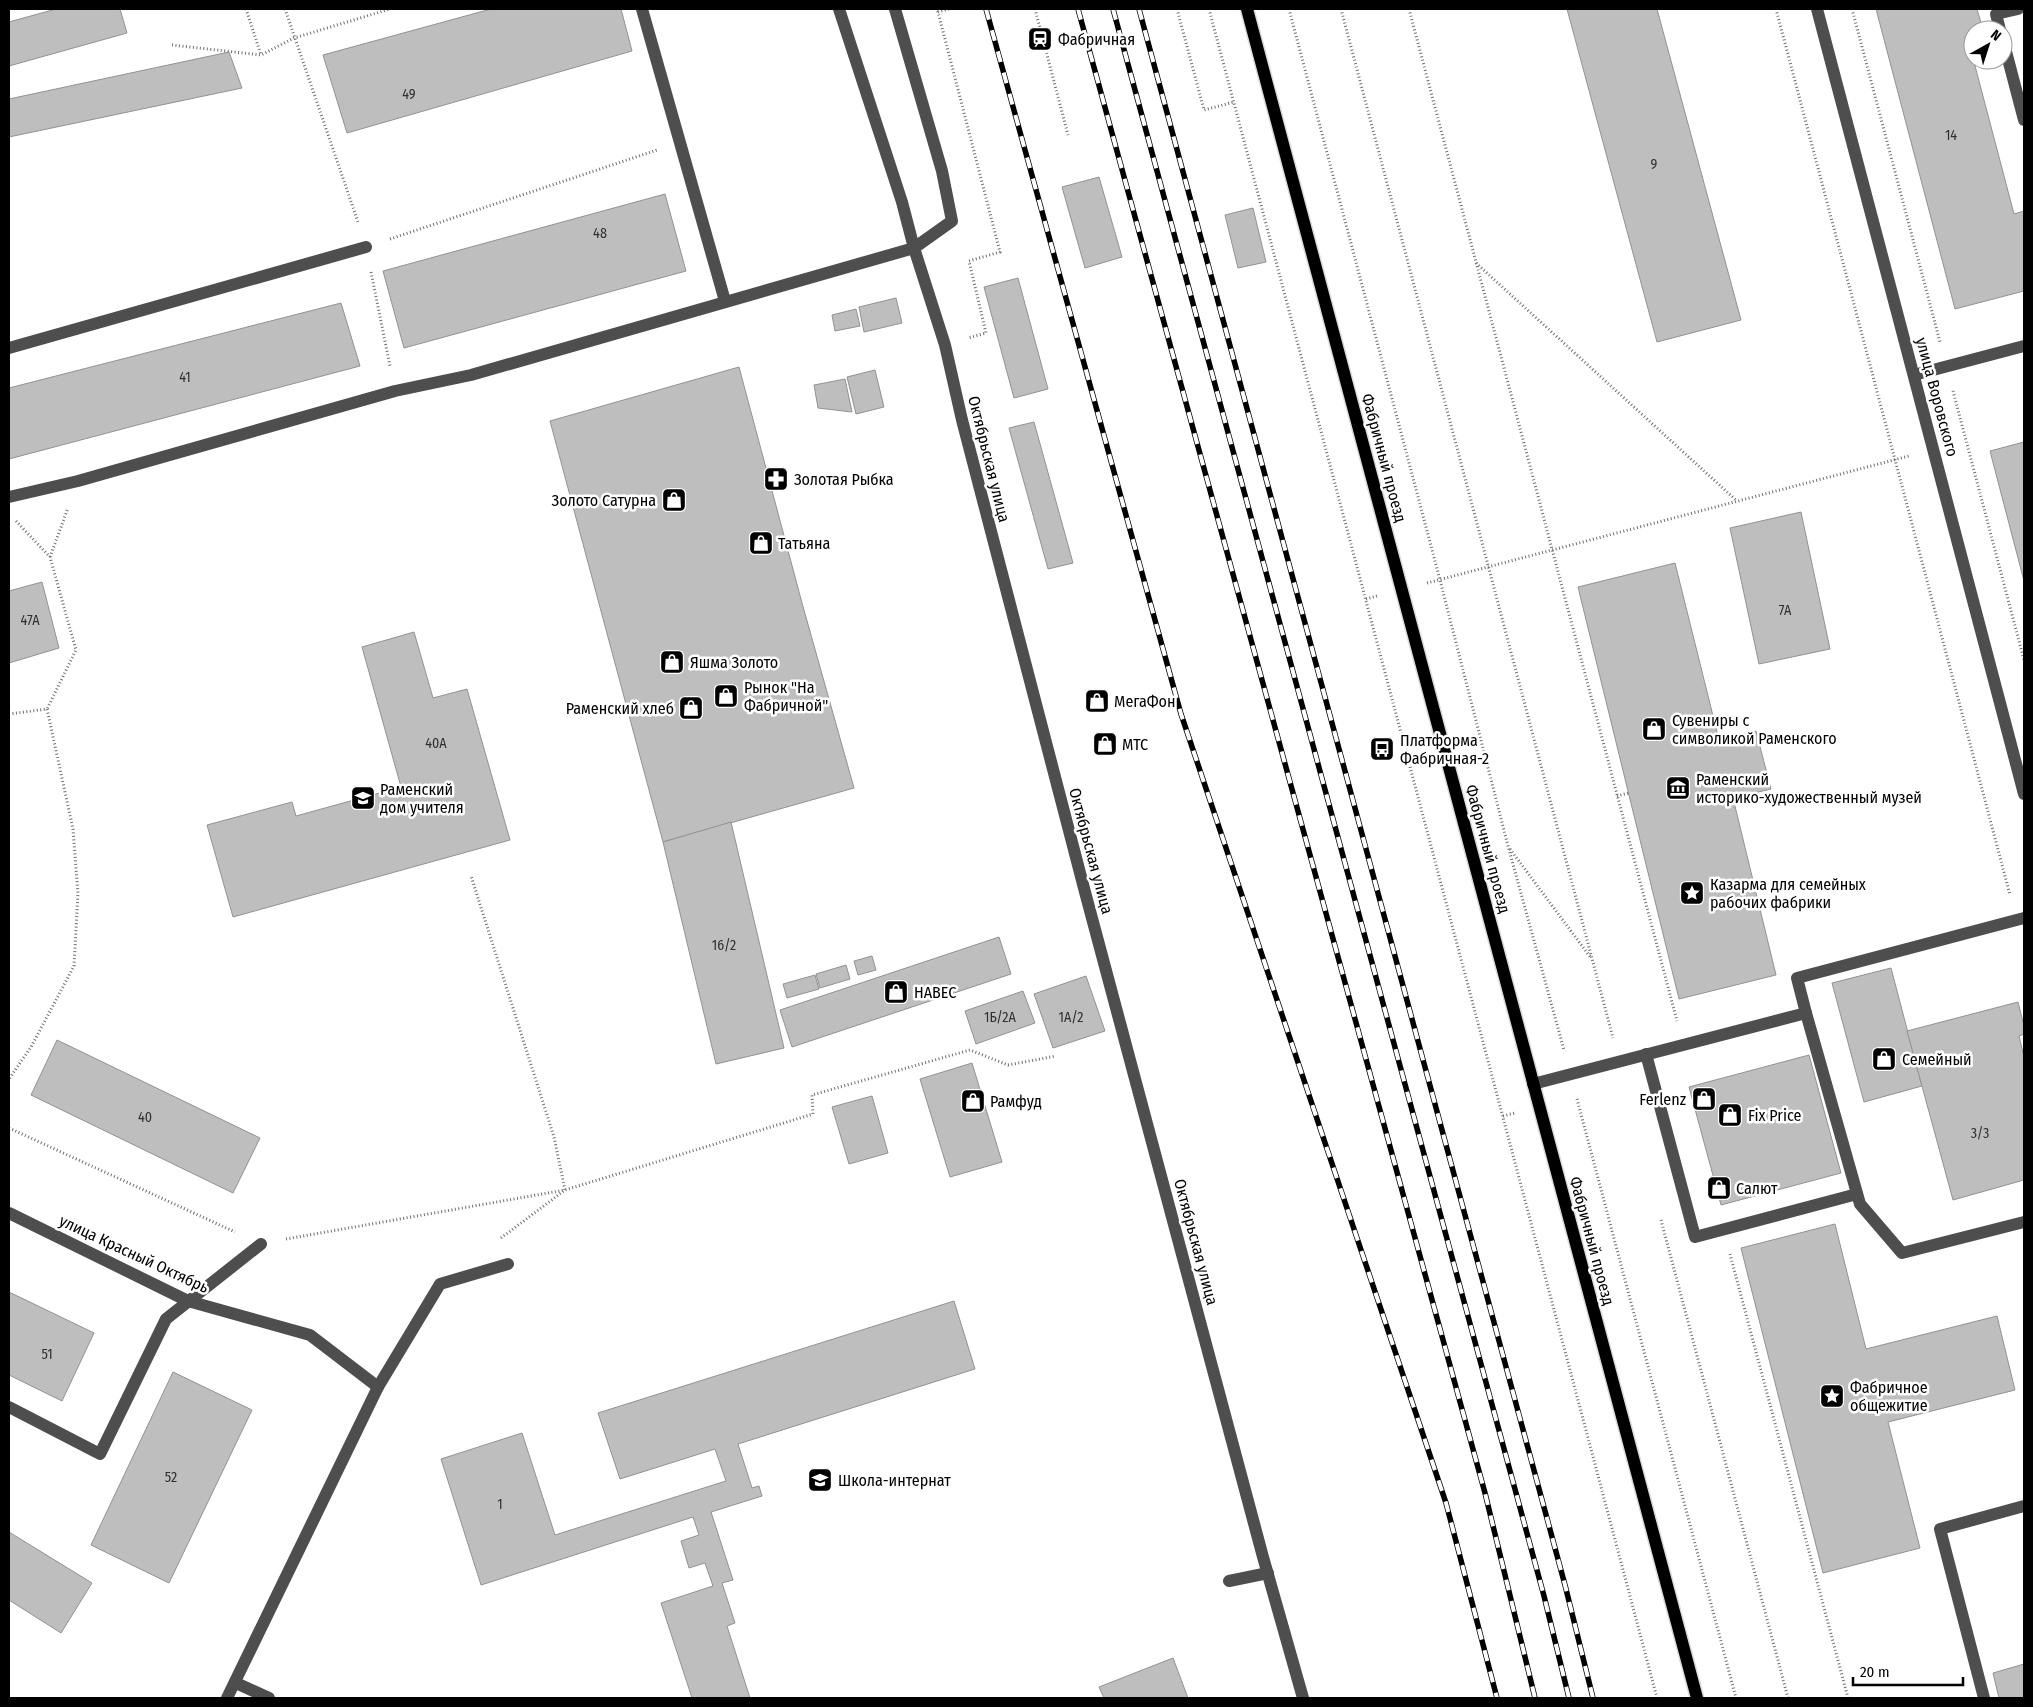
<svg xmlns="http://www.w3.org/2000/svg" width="2033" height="1707" font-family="'Fira Sans Condensed',sans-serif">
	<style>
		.building { fill: #bebebe; stroke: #929292 }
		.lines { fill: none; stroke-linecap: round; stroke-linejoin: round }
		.major-casing { stroke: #dbdbdb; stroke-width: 15 }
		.path { stroke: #707070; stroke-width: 3; stroke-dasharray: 1 2.5; stroke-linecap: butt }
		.minor { stroke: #4e4e4e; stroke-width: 12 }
		.major { stroke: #000; stroke-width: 12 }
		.rail-casing { stroke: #000; stroke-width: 5.5 }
		.rail { stroke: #fff; stroke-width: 4; stroke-dasharray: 11; stroke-linecap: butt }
		.labels { text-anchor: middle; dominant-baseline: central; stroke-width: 5; stroke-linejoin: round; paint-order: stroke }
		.number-label { font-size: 14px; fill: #303030 }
		.poi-label { font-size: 16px; fill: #000; stroke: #fff; text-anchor: start }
		.street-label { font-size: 16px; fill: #000; stroke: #fff }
	</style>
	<rect width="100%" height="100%" fill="#fff"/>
	<g class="building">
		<path d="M56,9h64l7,24 -118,33v-44z"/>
		<path d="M491,9h130l11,42 -285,82 -24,-78z"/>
		<path d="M1567,9h90l84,311 -84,22z"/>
		<path d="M1876,9h101l6,21h-10v12l-4,1 45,171 10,-3v80l-69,18z"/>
		<path d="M229,52l13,36 -233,49v-38z"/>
		<path d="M1099,177l23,80 -37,11 -23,-81z"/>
		<path d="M665,194l21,77 -282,77 -21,-77z"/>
		<path d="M1253,208l13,54 -28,6 -13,-53z"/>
		<path d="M1018,278l30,111 -34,9 -30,-111z"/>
		<path d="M896,298l6,25 -38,9 -5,-25z"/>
		<path d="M341,303l19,63 -351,93v-71z"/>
		<path d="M856,309l4,17 -25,5 -3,-16z"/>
		<path d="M739,367l63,236 52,185 -191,54 -113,-421z"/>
		<path d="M875,370l9,37 -28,7 -9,-37z"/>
		<path d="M845,379l7,33 -34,-4 -4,-23z"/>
		<path d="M1034,422l39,141 -25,6 -39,-141z"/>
		<path d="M2024,442v139l-34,-130z"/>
		<path d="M1801,512l29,137 -71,15 -29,-136z"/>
		<path d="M1675,563l44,177 37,-9 15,58 -38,9 43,177 -97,24 -101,-412z"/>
		<path d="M42,582l17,66 -50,15v-72z"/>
		<path d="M414,632l19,66 34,-9 43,151 -277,77 -26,-92 85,-23 4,14 105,-29 -39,-140z"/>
		<path d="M731,822l53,226 -68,16 -53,-222z"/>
		<path d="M999,937l12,37 -219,73 -12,-37z"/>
		<path d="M872,956l4,14 -18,5 -4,-14z"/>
		<path d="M846,965l4,14 -30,9 -4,-14z"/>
		<path d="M1891,968l31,118 -58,16 -32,-119z"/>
		<path d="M815,975l4,14 -32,9 -4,-14z"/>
		<path d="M1086,976l19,55 -52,17 -19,-54z"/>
		<path d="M1023,991l12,32 -59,21 -11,-33z"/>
		<path d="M2018,1002l6,24v8l-5,2 5,21v123l-71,20 -46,-169z"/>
		<path d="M57,1040l203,98 -27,55 -202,-98z"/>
		<path d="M1809,1055l32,118 -120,32 -32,-118z"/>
		<path d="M972,1063l30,99 -52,15 -30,-98z"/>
		<path d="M872,1096l16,57 -39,11 -17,-57z"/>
		<path d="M1835,1224l31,125 131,-33 18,74 -127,32 32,126 -97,25 -82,-325z"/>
		<path d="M9,1292l85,41 -32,68 -53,-26z"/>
		<path d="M954,1301l21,68 -237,75 14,44 7,-2 3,10 -51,16 22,68 -11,3 13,40 -8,3 23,72h-58l-31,-95 52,-17 -8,-23 -16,5 -8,-27 18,-6 -6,-18 -212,68 -40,-126 81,-26 33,102 171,-54 -11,-32 -95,30 -22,-66z"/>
		<path d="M173,1372l79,38 -83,173 -78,-38z"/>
		<path d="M9,1532l83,51 -31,50 -52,-33z"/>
		<path d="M1173,1658l15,40h-84l-5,-11z"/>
		<path d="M2024,1664v34h-25l-6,-25z"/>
	</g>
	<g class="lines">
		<defs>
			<path id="major" d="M1247,9l450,1689"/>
		</defs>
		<use href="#major" class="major-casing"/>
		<g class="path">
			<path d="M246,9l15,46"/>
			<path d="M285,9l73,213"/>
			<path d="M949,9l-11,3 62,240 -31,9 17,72 -18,5"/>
			<path d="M1035,9l33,126"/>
			<path d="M1177,9l27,101 30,-8"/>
			<path d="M1209,9l448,1689"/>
			<path d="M1289,9l151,571 68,266 56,204"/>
			<path d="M1341,9l272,1029"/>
			<path d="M1409,9l268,1012"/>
			<path d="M1776,9l234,886"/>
			<path d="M1852,9l88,333"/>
			<path d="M172,45l89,10 33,-17 96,-29"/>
			<path d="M390,239l267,-89"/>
			<path d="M1476,263l261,238"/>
			<path d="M371,272l19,94"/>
			<path d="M1953,391l71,269"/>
			<path d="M16,521l34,36 26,93 -29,59"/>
			<path d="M50,557l18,-49"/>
			<path d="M1427,583l482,-127"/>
			<path d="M1366,599l11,-3"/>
			<path d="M9,714l38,-5 26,120 5,65 -4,72 -43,81 -22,32"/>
			<path d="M1617,796l12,-3"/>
			<path d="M1510,849l81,109"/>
			<path d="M1577,1099l159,599"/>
			<path d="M1503,1116l12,-3"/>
			<path d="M9,1128l226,104"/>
			<path d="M1661,1220l127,478"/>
			<path d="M501,1238l64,-48 248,-76 -1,-19 158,-45 38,15 48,-9"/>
			<path d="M286,1239l279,-49 -11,-53 -83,-261"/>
			<path d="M1730,1254l118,444"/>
		</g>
		<g class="minor">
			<path d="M642,9l83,292"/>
			<path d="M839,9l63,193 12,46 31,97 17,75 123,472 178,665 40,141"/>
			<path d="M1817,9l207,785"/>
			<path d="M2000,30l-4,-16 22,-5"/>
			<path d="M2003,40l21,80"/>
			<path d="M9,348l357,-101"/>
			<path d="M1914,375l110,-29"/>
			<path d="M9,497l69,-16 317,-90 76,-16 443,-127 38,-27 -10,-50 -47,-162"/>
			<path d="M1806,1013l54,191 42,49 122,-31"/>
			<path d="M1646,1054l49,183 162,-43"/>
			<path d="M1533,1084l273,-71 -9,-35 227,-60"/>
			<path d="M9,1213l179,88 122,34 68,52"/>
			<path d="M9,1407l91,47 66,-135 95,-75"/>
			<path d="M1229,1581l39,-8"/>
			<path d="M236,1683l33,15"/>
			<path d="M227,1698l151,-311 62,-103 68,-20"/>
			<path d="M1984,1698l-44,-169 84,-23"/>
		</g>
		<use href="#major" class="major"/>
		<defs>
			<g id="rail">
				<path d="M986,9l195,705 265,789 51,195"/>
				<path d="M1078,9l407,1484 50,205"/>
				<path d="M1113,9l431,1587 25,102"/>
				<path d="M1139,9l426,1576 28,113"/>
			</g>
		</defs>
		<use href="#rail" class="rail-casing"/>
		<use href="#rail" class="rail"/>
	</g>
	<defs>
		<symbol id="station-square" viewBox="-11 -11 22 22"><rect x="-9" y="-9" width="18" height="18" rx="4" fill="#000" stroke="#fff"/><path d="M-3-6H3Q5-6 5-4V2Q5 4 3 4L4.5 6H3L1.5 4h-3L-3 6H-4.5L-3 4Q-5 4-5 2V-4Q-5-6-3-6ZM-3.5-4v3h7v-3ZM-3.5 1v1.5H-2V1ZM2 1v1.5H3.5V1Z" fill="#fff"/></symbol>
		<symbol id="pharmacy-square" viewBox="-11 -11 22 22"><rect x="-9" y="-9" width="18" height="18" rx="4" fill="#000" stroke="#fff"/><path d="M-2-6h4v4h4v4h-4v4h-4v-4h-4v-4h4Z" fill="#fff"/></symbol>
		<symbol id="shop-square" viewBox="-11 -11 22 22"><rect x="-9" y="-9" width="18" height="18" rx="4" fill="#000" stroke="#fff"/><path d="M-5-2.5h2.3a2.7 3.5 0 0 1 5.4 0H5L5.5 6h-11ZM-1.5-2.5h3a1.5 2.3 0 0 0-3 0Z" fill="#fff"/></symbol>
		<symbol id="bus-square" viewBox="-11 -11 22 22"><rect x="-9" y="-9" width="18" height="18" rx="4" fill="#000" stroke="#fff"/><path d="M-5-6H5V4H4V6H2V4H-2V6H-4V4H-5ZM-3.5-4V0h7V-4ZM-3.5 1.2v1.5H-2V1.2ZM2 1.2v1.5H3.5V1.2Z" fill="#fff"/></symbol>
		<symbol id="museum-square" viewBox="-11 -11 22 22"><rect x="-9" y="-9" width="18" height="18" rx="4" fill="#000" stroke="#fff"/><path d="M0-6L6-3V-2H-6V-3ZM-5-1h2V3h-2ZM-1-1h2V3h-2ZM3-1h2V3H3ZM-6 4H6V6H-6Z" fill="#fff"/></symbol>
		<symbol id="university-square" viewBox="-11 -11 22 22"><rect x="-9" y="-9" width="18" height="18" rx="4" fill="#000" stroke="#fff"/><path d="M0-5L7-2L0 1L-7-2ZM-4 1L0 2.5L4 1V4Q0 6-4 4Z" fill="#fff"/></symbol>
		<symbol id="sight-square" viewBox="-11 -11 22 22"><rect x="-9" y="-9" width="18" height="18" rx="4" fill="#000" stroke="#fff"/><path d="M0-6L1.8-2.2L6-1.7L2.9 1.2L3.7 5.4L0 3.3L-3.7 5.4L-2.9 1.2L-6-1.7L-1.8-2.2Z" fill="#fff"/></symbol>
		<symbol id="school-square" viewBox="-11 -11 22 22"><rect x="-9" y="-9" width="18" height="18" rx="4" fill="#000" stroke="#fff"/><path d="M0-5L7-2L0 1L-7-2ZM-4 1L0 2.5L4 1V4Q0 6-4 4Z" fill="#fff"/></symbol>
	</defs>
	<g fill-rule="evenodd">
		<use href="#station-square" x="1026" y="25" width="28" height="28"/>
		<use href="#pharmacy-square" x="762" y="465" width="28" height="28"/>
		<use href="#shop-square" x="660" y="486" width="28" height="28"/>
		<use href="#shop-square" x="747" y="529" width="28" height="28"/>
		<use href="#shop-square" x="658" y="648" width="28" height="28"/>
		<use href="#shop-square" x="712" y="682" width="28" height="28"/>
		<use href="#shop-square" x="1083" y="687" width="28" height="28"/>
		<use href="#shop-square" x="677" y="694" width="28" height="28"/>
		<use href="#shop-square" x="1640" y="715" width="28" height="28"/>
		<use href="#shop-square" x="1091" y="730" width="28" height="28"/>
		<use href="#bus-square" x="1368" y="735" width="28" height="28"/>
		<use href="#museum-square" x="1664" y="774" width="28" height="28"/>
		<use href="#university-square" x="349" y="784" width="28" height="28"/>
		<use href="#sight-square" x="1678" y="879" width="28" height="28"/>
		<use href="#shop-square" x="882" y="978" width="28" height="28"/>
		<use href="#shop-square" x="1870" y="1045" width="28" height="28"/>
		<use href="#shop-square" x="1690" y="1085" width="28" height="28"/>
		<use href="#shop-square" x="959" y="1087" width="28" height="28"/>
		<use href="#shop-square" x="1716" y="1101" width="28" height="28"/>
		<use href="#shop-square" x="1705" y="1174" width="28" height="28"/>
		<use href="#sight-square" x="1818" y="1382" width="28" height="28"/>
		<use href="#school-square" x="806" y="1466" width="28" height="28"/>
	</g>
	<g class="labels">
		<g class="number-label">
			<text x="409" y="94">49</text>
			<text x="1951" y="135">14</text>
			<text x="1654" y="164">9</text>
			<text x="600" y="233">48</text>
			<text x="185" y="377">41</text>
			<text x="1785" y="610">7А</text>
			<text x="30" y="620">47А</text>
			<text x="436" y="743">40А</text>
			<text x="724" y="945">16/2</text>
			<text x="1000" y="1017">1Б/2А</text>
			<text x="1071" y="1017">1А/2</text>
			<text x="145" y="1117">40</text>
			<text x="1980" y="1133">3/3</text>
			<text x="47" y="1354">51</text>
			<text x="171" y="1477">52</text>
			<text x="500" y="1504">1</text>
		</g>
		<g class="poi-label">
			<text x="1058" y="39">Фабричная</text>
			<text x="794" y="479">Золотая Рыбка</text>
			<text x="656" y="500" text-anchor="end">Золото Сатурна</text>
			<text x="778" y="543">Татьяна</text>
			<text x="690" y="662">Яшма Золото</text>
			<text x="744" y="687">Рынок "На<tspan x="744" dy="18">Фабричной"</tspan></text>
			<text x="1114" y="701">МегаФон</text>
			<text x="674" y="708" text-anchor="end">Раменский хлеб</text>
			<text x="1672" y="720">Сувениры с<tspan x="1672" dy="18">символикой Раменского</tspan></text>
			<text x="1400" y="740">Платформа<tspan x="1400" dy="18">Фабричная-2</tspan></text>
			<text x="1122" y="744">МТС</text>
			<text x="1696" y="779">Раменский<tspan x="1696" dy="18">историко-художественный музей</tspan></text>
			<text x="380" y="789">Раменский<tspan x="380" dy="18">дом учителя</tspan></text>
			<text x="1710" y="884">Казарма для семейных<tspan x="1710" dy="18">рабочих фабрики</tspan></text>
			<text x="914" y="992">НАВЕС</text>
			<text x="1902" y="1059">Семейный</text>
			<text x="1686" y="1099" text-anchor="end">Ferlenz</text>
			<text x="990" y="1101">Рамфуд</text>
			<text x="1748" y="1115">Fix Price</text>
			<text x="1736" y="1188">Салют</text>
			<text x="1850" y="1387">Фабричное<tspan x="1850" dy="18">общежитие</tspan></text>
			<text x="838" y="1480">Школа-интернат</text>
		</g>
		<g class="street-label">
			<text transform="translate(1937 397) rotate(75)">улица Воровского</text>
			<text transform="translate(1384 458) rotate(75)">Фабричный проезд</text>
			<text transform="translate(989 459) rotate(76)">Октябрьская улица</text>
			<text transform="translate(1488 849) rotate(75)">Фабричный проезд</text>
			<text transform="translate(1091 851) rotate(75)">Октябрьская улица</text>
			<text transform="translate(1592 1241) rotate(75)">Фабричный проезд</text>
			<text transform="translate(1196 1242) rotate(75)">Октябрьская улица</text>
			<text transform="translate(134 1254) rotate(25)">улица Красный Октябрь</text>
		</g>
	</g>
	<rect width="2033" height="1707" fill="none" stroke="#000000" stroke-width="20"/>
	<g transform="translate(1988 45) rotate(39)"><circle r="24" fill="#ffffff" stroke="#999999"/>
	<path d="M0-4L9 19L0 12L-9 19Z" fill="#000000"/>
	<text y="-8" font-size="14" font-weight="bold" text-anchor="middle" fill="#000000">N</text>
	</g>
	<path d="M1853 1677v8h110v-8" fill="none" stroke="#000000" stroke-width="2.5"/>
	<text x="1860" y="1677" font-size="15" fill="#000000" stroke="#ffffff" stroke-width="4" paint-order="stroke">20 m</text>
</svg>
